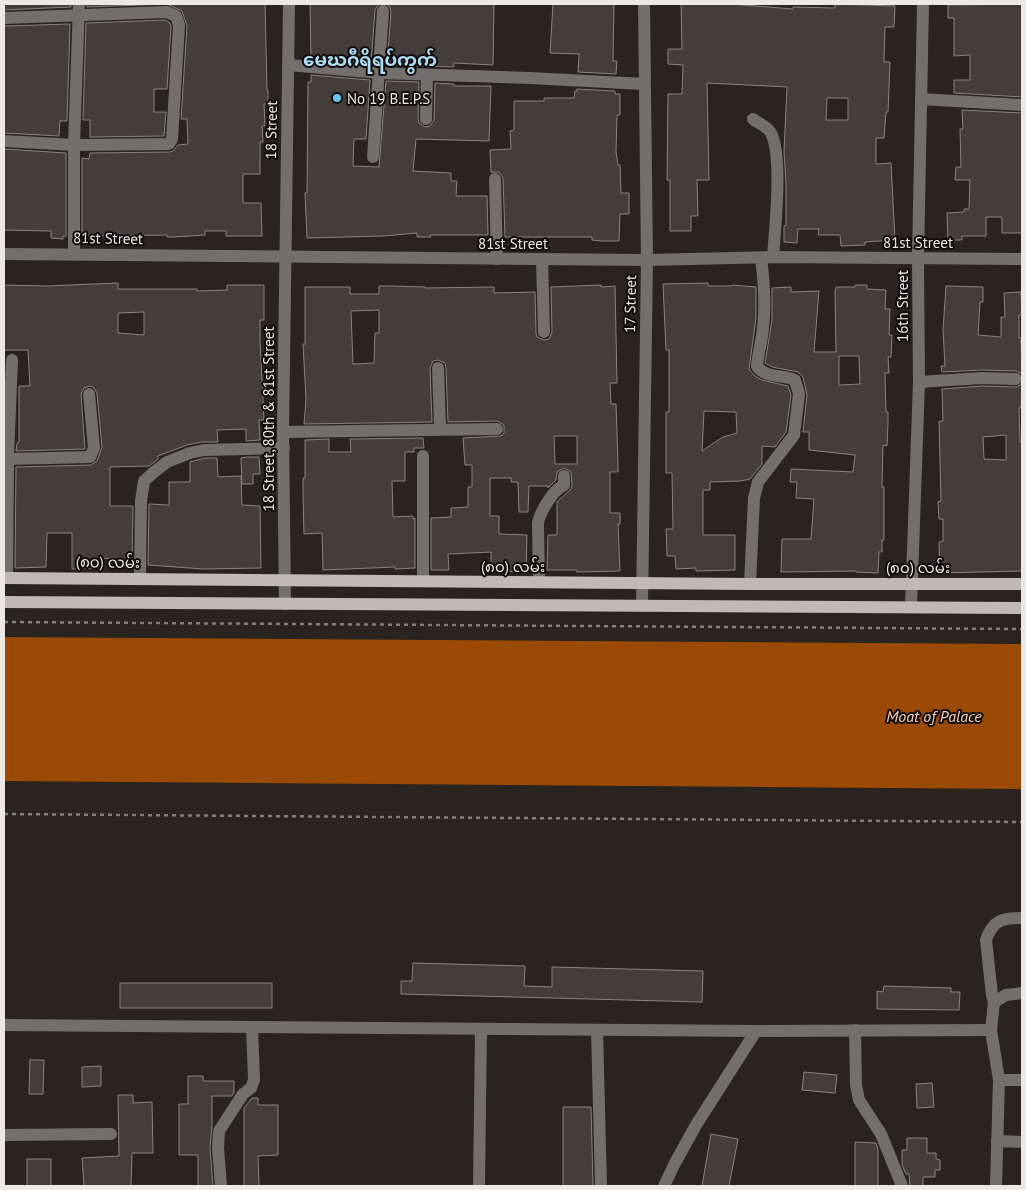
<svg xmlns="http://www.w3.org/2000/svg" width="1026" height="1190" font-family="'PT Sans','Noto Sans Myanmar',sans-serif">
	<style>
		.water { fill: #9a4a04 }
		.building { fill: #443e3b; stroke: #8a837f; fill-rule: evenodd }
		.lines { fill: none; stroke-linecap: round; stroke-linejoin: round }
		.path { stroke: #837e7b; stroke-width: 2.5; stroke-dasharray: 4 4; stroke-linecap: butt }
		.minor { stroke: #726f6d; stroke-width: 12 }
		.major { stroke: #c0bab6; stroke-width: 12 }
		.poi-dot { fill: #69c4f1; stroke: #100d0c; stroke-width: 2 }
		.labels { text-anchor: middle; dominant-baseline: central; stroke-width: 4; stroke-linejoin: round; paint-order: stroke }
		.poi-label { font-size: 15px; fill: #ece8e6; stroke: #100d0c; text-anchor: start }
		.street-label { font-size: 15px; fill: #ece8e6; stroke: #100d0c }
		.water-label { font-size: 16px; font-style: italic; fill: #fcceb4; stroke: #100d0c }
		.quarter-label { font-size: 18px; font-weight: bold; fill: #aeddf7; stroke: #100d0c }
	</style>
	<rect width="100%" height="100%" fill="#292420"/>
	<path class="water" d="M4,637l1018,7v145l-1018,-8z"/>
	<g class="building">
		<path d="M4,4h67v3l-67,3z"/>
		<path d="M87,4h178l2,86h1v14h-4l1,22h-3l1,16h-3v32h-17v29h18l1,33h-36v-5h-21v4l-31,2h-7v-2l-85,1v-78l7,1 1,-6 80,-1 3,-1 5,-6 10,-1 -1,-25h-6l6,-93 -5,-15 -15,-7 -80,3z"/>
		<path d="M310,4h69l-4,6 -4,54 -60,-5z"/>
		<path d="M386,4h108l-1,61 -39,-2v4l-67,-2 4,-53 -1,-5z"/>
		<path d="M553,4h61l-1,57h4l-1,13 -38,-2 1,-18 -29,-1z"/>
		<path d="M681,4h50l62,5v-2l42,1v-4l60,2 -1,21h-9l-1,35h6l-2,50h-2l-2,26h-8v26l15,-1 4,77 -30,2v3l-24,1 -1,-11h-22l1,-6h-21l-1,14 -13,-1v-16l2,-1v-42l-2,-32 3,-64 -80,-4 2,97h-12l1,36h-7v15h-21v-51h-3l1,-86h14l1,-29 -15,-1v-15h14zM827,98h21v22h-22z"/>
		<path d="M1022,4v93l-68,-4v-13h16v-25l-16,1v-38h-6v-13z"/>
		<path d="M165,20l4,2 2,4 -4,63h-13v23h12l-2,24 -74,1v-17h-7l3,-97z"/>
		<path d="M70,24l-3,97h-7l-1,15 -55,-3v-107z"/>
		<path d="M311,75l59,5 -4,59h-12l-1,27 26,1 7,-86 33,1 -1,37 1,4 6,4 5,-1 4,-6 1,-37 19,1v2h37l-2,55 -73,-2 -3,32 38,2v8h6l-1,15h31l1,39h-58l1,2h-14v-4l-34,3 -76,2 -2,-45h2l1,-111h3z"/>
		<path d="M577,89l38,2v3h5v21h-3l-1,37 2,13h2l1,28h8v21h-9l-1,27h-18l-9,-1v-3h-87l-2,-59 -4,-6h-8l-1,-22 21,-1 -1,-18 4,-1v-29h30v-3h30l1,-7h2z"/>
		<path d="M962,110l60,3v120h-20v-16h-16v19h-24v4h-14l-1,-27 17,-1v-3h5l1,-29h-15l1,-13h5l-1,-38h3z"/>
		<path d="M4,149l62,4v83h-3v3l-12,-1v-7l-47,-1z"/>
		<path d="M118,283v6h79v2l30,-1v-5h37v35h-4v20l4,80h-5l1,20 -14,1v-12l-29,1 1,12h-16l-15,3 -29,11v3l-9,7 -39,1v39h23l-1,58h-7v-2h-10v-4l-22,1v9l-21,1v-36h-25l-1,34 -31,1 1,-101 75,-2 6,-4 5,-14 -5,-54 -4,-6 -4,-1 -5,2 -3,6 4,55 -69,2 1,-8 2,-1v-56h11l-2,-36h-24v-65l43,1zM144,312v23l-26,-2v-20z"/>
		<path d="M708,283v3h23l1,-1 24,2v31l-7,51 6,7 7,4 26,6 3,9 -5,37 -11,15 -13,-1v18l-12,15 -9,2 -31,1v8h-7v45h32v35l-39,1v-3l-20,1 -1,-13h-8l-1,-27h7l-1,-56h-6v-61h3v-62h-3l-3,-66zM704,411l32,1 1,21 -14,4 -21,14z"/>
		<path d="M601,285v2l14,-1 2,97h-7l1,21h5l2,59v9h-8v41h10v11h-2l2,47 -43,1v-2h-30l1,-35h9v-33l14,-13 1,-4 -1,-13 -7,-4 -7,4 -1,8 -8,8v-2h-19l-1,26h-9l-1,-30h-7v-4h-21v38h9v18l28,1 -1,37 -35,-1v-19l-43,2 1,16h-18v-52l20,-1v-9l17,-1v-20h4v-22h-7l-2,-27 38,-2 3,-3v-8l-7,-4 -49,1 -2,-54 -1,-5 -7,-3 -5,1 -3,7 2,54 -128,2 2,-25 -3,-55h2v-57h45v7h29v-8h12l34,1v1l69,-1v6l41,-1 1,41 1,4 7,3 5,-1 3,-7 -1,-45zM379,310v23h-4l-1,30 -21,1 -2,-53zM554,436h23v28h-22z"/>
		<path d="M855,285h12v4l19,1 -1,19h5l-1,26h3l-1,22h-3l1,16h-4l1,39h2v11l-1,23 -4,-1 -1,42h2v53h-2v12h-3l-1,21 -22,-1v-1l-75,1 1,-33h29l3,-40 -18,-1 1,-16h-7l1,-13 62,3 2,-17 -46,-5v-18h-6l4,-37 -4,-18 -5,-5 -26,-5 -7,-4 7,-43v-32l19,-1v5l28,-1 -5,61h22l-1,-61 1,-4h19zM839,356h20l1,28 -21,1z"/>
		<path d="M946,286l37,1v15h-3l-2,33 23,2v-20h4l-1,-24 17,-1 1,23h-3v23h2l1,36 -6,-3 -34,-1 -40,2 -1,-6h4l-2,-36z"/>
		<path d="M1022,384l-1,24h-2l1,34h2v129l-82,2 -1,-31 4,-1v-22h-4l-1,-17 3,-1 -2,-80h4l-1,-32 40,-3 34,1zM1006,435v25l-22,-1 -1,-22z"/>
		<path d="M423,438l1,10h-10v4h-9v29h-13l1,36 20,-1v3l2,-1v50l-20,1v-2l-72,3 -1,-37 -18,1 -1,-41v-15h2v-38l24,-1v13h22l-1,-13z"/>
		<path d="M247,457h12l1,17h-7v10h-11l-1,-26z"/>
		<path d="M205,458h12l1,19 23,-1 1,29 18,1 1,62 -58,1 -55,-4 1,-61 20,1v-23h21v-20z"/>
		<path d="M413,963l112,3 -1,20 28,1v-20l151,4 -1,31 -301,-8v-13h11z"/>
		<rect x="120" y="983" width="152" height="25"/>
		<path d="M884,986l67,2v4h9l-1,18 -82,-1v-18l6,1z"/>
		<path d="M30,1060h14l-1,34h-14z"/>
		<path d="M101,1066v20l-19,1v-20z"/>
		<path d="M804,1072l33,3 -2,18 -33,-3z"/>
		<path d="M188,1076h15v5h31v11l-2,4h-20v30l-2,22 3,38h-15v-31h-19v-51h9z"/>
		<path d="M932,1083l2,24 -17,1 -1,-24z"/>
		<path d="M118,1095h15v8l19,-1 1,51h-21l-1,33h-47l-2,-28 37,-2z"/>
		<path d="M252,1098h6v7h20v50l-20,1 1,30h-15v-78z"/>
		<path d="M563,1107h28l2,79h-30z"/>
		<path d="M711,1134l27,5 -9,47h-27z"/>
		<path d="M907,1138h20v15h9v6l4,1v10h-5v7h-12v9h-13l-1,-12h-3l-4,-9v-15h5z"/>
		<path d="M855,1142l21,1 2,6v37h-23z"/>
		<rect x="27" y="1159" width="24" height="27"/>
	</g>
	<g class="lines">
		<g class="path">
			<path d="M4,622l1018,7"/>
			<path d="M4,814l1018,8"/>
		</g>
		<g class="minor">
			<path d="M4,18l163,-6 9,4 3,9 -7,114 -3,5 -95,1 -70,-4"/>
			<path d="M288,65l92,8 150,5 114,6"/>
			<path d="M921,99l101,6"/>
			<path d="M426,119l1,-44"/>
			<path d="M753,119c5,4 15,8 18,14 12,24 4,95 2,124"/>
			<path d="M373,157l10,-146"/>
			<path d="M495,179l2,80"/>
			<path d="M4,254l643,6 126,-3 249,2"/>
			<path d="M74,254v-109l5,-141"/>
			<path d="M542,259l2,73"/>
			<path d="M438,368l2,60"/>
			<path d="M919,382l63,-4 34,1"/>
			<path d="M283,432l214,-3"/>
			<path d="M423,456v125"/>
			<path d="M8,459l82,-2 4,-9 -5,-54"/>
			<path d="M7,578l1,-122 4,-96"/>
			<path d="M140,579l1,-78 3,-20 10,-9 13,-10 23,-9 14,-3 80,-2"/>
			<path d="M539,582l-1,-59c2,-11 15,-33 26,-38v-9"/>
			<path d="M750,584l4,-86 4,-16 36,-47 5,-41 -4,-14c-12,-6 -29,-1 -38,-14 1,-13 5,-25 6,-38 3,-24 1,-47 -2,-70"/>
			<path d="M285,604l-2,-172 6,-428"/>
			<path d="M642,606l5,-346 -3,-256"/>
			<path d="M911,607l8,-225 -1,-124 5,-254"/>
			<path d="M994,1002l-2,-7 -6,-55c7,-20 16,-22 36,-22"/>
			<path d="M4,1025l752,6 235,-1"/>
			<path d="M597,1030l4,156"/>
			<path d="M855,1030l1,55 3,15 22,34 21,52"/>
			<path d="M999,1080h23"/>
			<path d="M4,1135l107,-1"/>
			<path d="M997,1141l25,1"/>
			<path d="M221,1186l-3,-38 1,-17 24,-37 8,-6 3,-8 -2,-53"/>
			<path d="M479,1186l2,-157"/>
			<path d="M664,1186l11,-23 21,-38 60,-94"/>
			<path d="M996,1186l3,-106 -8,-50 3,-28 12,-7 16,-2"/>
		</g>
		<g class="major">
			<path d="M4,578l746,6h272"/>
			<path d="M4,602l1018,6"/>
		</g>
	</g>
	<circle class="poi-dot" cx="337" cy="98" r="5"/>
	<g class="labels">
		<g class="poi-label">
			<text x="347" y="98">No 19 B.E.P.S</text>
		</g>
		<g class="street-label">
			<text transform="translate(271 130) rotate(-89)">18 Street</text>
			<text transform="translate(108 238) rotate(1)">81st Street</text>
			<text x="918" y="242">81st Street</text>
			<text x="513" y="243">81st Street</text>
			<text transform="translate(630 304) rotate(-89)">17 Street</text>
			<text transform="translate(902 306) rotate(-90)">16th Street</text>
			<text transform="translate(268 419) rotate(-90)">18 Street, 80th &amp; 81st Street</text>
			<text transform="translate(108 562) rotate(1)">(၈၀) လမ်း</text>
			<text x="513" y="566">(၈၀) လမ်း</text>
			<text x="918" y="567">(၈၀) လမ်း</text>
		</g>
		<g class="water-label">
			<text x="934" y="716">Moat of Palace</text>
		</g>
		<g class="quarter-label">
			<text x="370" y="59">မေဃဂီရိရပ်ကွက်</text>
		</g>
	</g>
	<rect width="1026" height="1190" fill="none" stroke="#ece8e6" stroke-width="10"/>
</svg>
